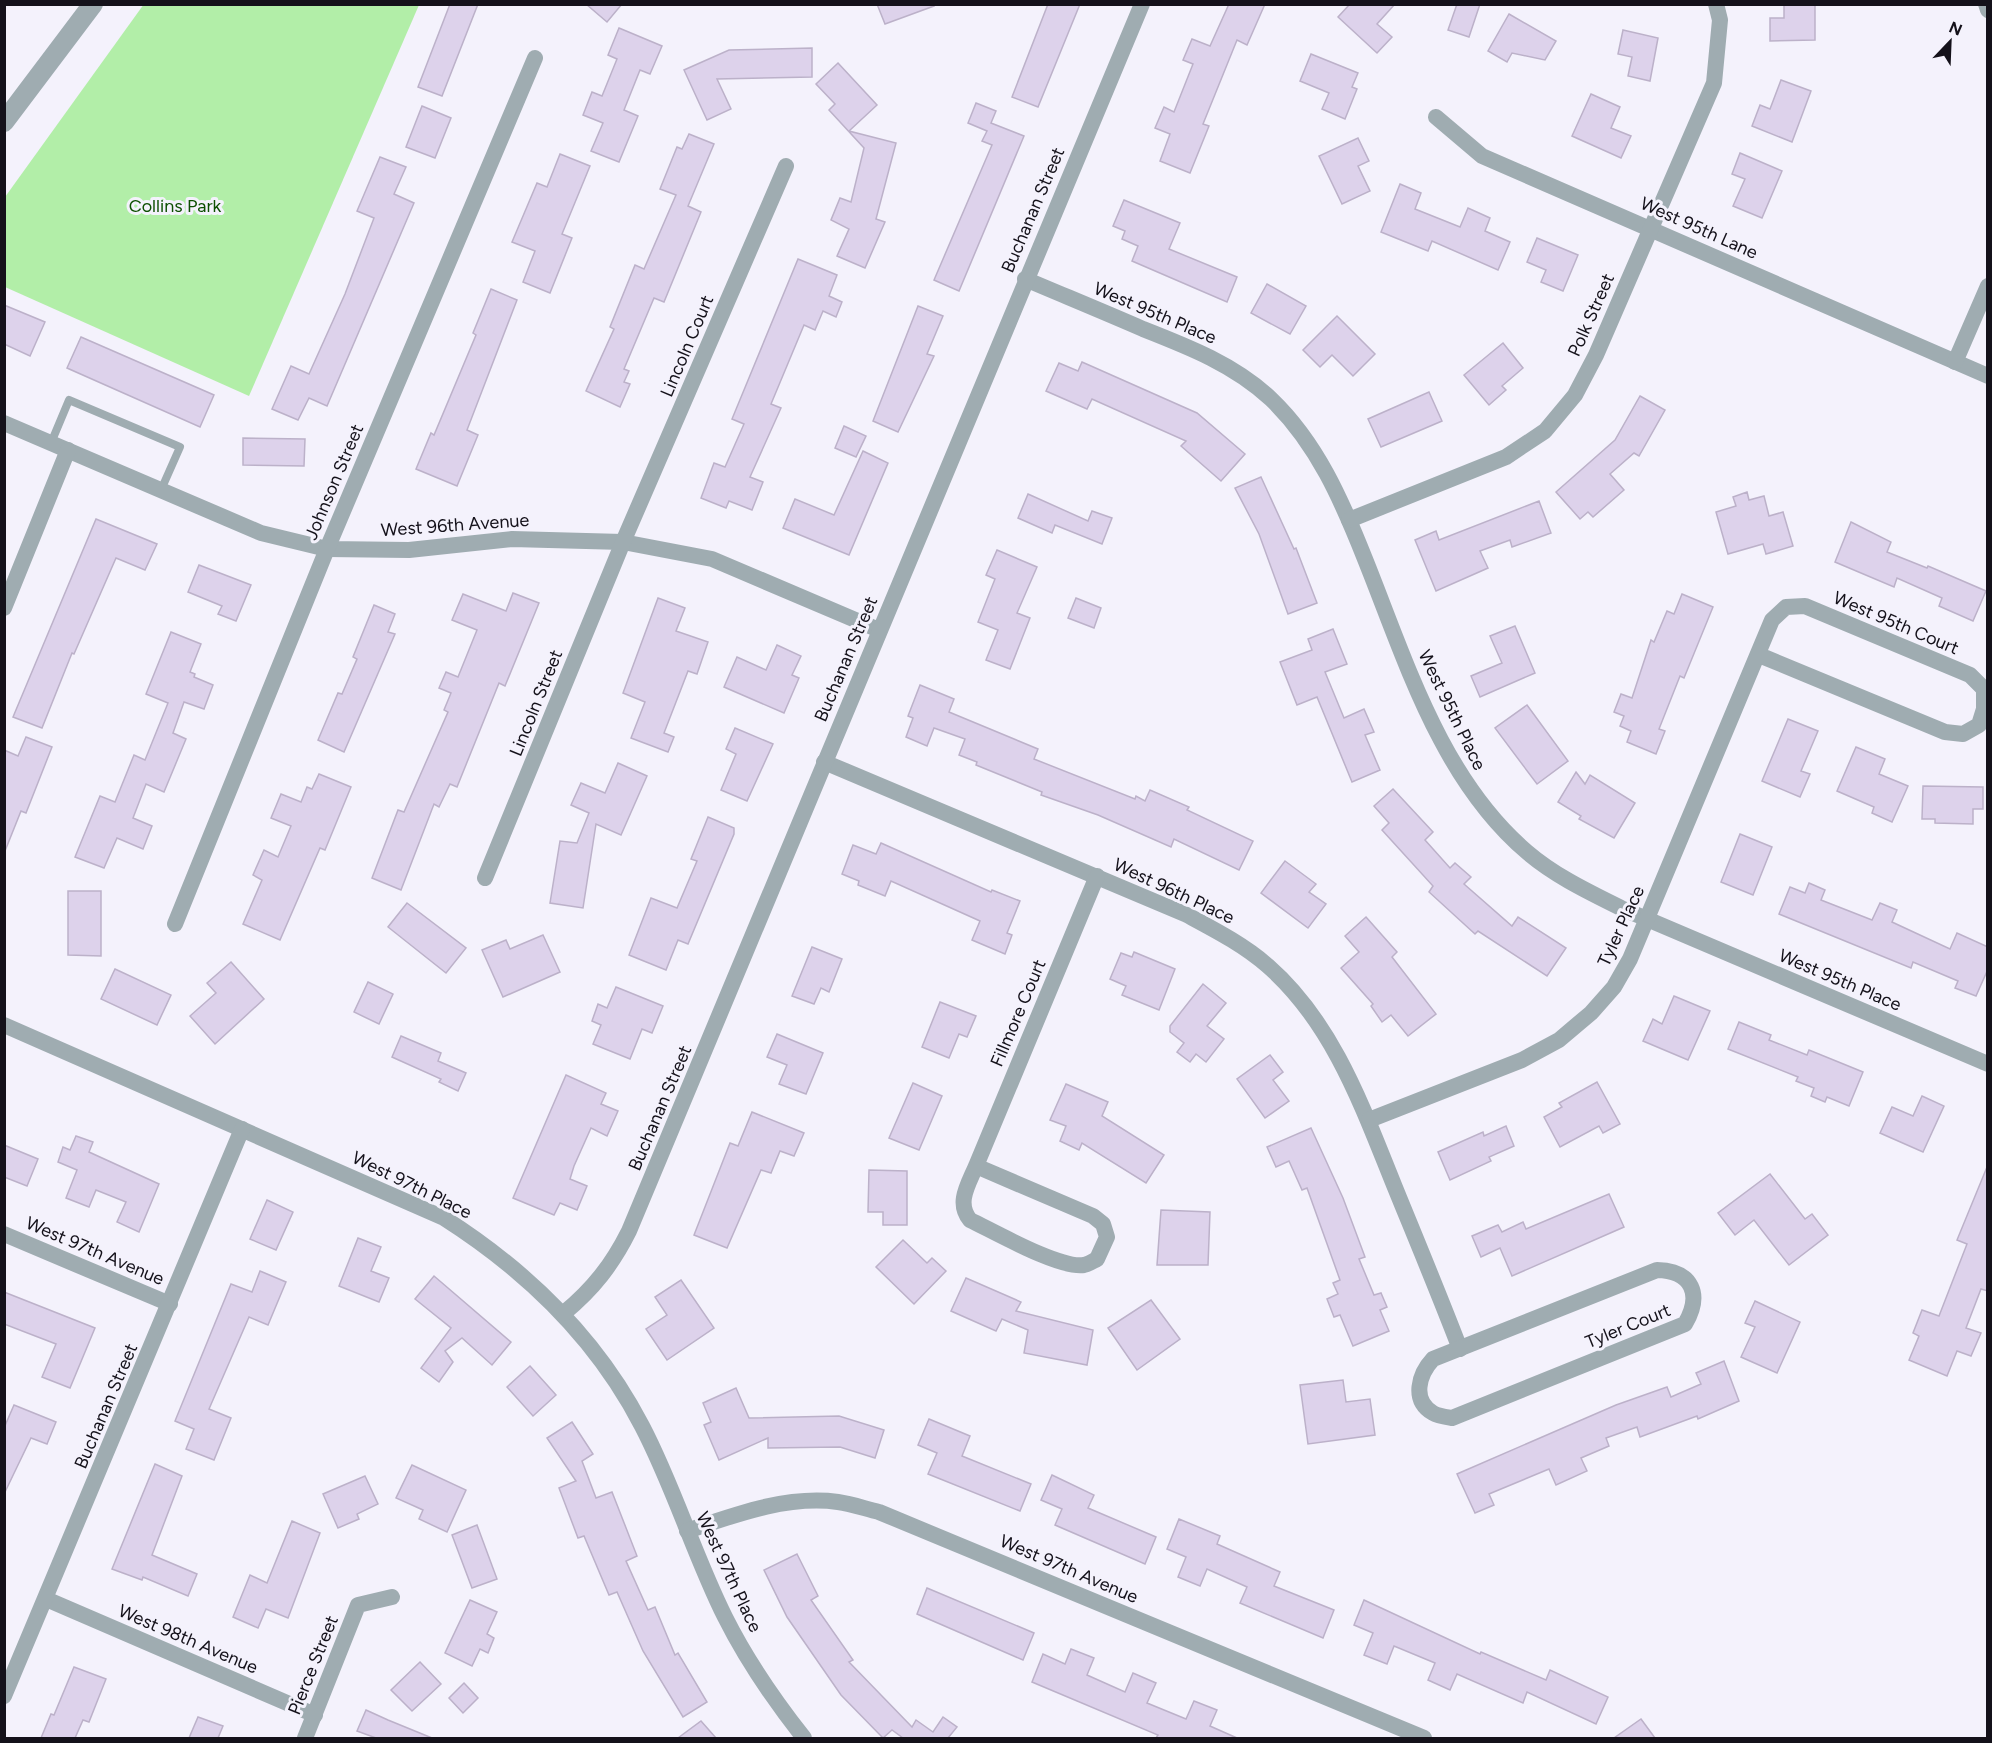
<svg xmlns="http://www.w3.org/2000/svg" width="1992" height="1743" font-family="Figtree,sans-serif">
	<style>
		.green { fill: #b2eea8 }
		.building { fill: #ddd2eb; stroke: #bcb1c9; stroke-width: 1.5 }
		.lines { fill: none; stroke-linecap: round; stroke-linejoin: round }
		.service { stroke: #9facb1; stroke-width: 8 }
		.minor { stroke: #9facb1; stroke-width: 16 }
		.tertiary { stroke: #9facb1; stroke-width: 20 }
		.labels { text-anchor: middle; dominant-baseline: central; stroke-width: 6; stroke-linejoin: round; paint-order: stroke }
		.park-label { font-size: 18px; fill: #0c4f00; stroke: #f4f2fc }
		.street-label { font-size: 18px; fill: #14111a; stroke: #f4f2fc }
	</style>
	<rect width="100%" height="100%" fill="#f4f2fc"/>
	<path class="green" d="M144,4l275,1 -170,391 -244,-109v-90z"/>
	<g class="building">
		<path d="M450,4h28l-36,92 -24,-9z"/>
		<path d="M586,4h36l-15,18z"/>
		<path d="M877,4h56l1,2 -49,18z"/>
		<path d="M1048,4h32l-42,103 -26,-10z"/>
		<path d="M1229,4h36l-18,41 -10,-5 -34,84 6,2 -19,47 -30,-12 10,-27 -15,-6 9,-21 10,5 19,-48 -10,-4 9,-21 18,7z"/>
		<path d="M1350,4h45l-18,20 15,13 -15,16 -39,-36z"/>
		<path d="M1457,4h23l-11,33 -21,-7z"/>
		<path d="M1784,4h31v36l-45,1v-23h14z"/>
		<path d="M1509,14l47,27 -11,19 -33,-7 -5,9 -19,-11z"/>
		<path d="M619,28l43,18 -12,28 -10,-4 -16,40 14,6 -19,46 -28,-11 12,-28 -20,-8 9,-23 10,4 15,-37 -9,-4z"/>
		<path d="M1623,30l35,8 -8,43 -22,-5 4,-19 -14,-3z"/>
		<path d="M812,48v29l-95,2 14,30 -24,11 -23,-50 45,-20z"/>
		<path d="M1311,54l47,19 -6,14 5,2 -12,30 -23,-10 7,-16 -29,-12z"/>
		<path d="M838,63l39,42 -28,26 47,12 -20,76 9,3 -20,46 -28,-12 12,-27 -18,-9 9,-22 11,4 13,-54 -35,-38 6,-6 -19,-20z"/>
		<path d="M1781,80l30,11 -19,51 -40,-16 8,-21 10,4z"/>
		<path d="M1591,94l29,13 -9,21 20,8 -10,22 -49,-22z"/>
		<path d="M976,103l20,8 -5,12 33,13 -65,155 -25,-11 58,-135 -10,-4 5,-10 -19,-8z"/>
		<path d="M422,106l29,12 -16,40 -29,-11z"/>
		<path d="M689,134l25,10 -26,62 13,6 -37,90 -10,-4 -30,71 5,2 -5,11 6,2 -10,23 -34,-16 28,-62 -4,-2 25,-62 9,4 32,-74 -16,-6 17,-42 5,2z"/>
		<path d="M1358,138l11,23 -11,5 12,25 -28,13 -23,-48z"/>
		<path d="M1740,153l42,18 -20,47 -29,-12 12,-27 -13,-5z"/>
		<path d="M560,154l30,12 -28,68 10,4 -22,55 -27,-11 12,-31 -23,-9 25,-59 10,4z"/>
		<path d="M380,157l26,10 -12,27 20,9 -87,203 -18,-8 -11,22 -26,-11 19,-43 18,8 36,-80 29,-76 -17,-7z"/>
		<path d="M1400,184l21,9 -6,16 45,18 8,-19 22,10 -5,13 25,11 -12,28 -66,-29 -4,10 -47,-19z"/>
		<path d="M1124,200l56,23 -11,26 68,28 -10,25 -95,-41 6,-15 -16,-7 3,-8 -12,-5z"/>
		<path d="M1537,238l41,17 -15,36 -22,-9 5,-12 -19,-8z"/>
		<path d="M798,259l39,16 -8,21 13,6 -6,15 -13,-6 -8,19 -11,-5 -33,79 10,4 -31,69 13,5 -11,28 -23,-9 -3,7 -25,-10 13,-35 11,4 19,-43 -12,-5z"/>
		<path d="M1267,284l39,22 -16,28 -39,-21z"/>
		<path d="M491,289l26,11 -50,130 11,5 -21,51 -41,-17 15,-36 3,2 42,-100 -3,-2z"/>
		<path d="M4,305l41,17 -15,34 -26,-12z"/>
		<path d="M918,306l25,10 -16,38 7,2 -36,76 -25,-11z"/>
		<path d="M1337,316l38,38 -22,22 -21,-21 -12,12 -17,-17z"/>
		<path d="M81,337l133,58 -14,32 -133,-59z"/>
		<path d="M1503,343l20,25 -21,18 4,4 -17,15 -25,-30z"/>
		<path d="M1082,362l115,51 48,41 -24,27 -40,-35 5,-5 -94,-42 -5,10 -41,-18 13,-28 19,8z"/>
		<path d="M1429,392l13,29 -61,26 -13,-28z"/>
		<path d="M1640,396l25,14 -26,46 -5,-3 -24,21 14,16 -31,27 -5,-5 -8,7 -24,-27 59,-52z"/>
		<path d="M844,426l22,10 -10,21 -21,-9z"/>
		<path d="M243,438l62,1 -1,27 -61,-1z"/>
		<path d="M863,451l25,12 -39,92 -66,-27 12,-29 39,16z"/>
		<path d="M1261,477l33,72 2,-1 21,55 -29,11 -29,-80 -24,-46z"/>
		<path d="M1747,492l2,8 15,-4 5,20 14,-4 10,34 -27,8 -3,-10 -35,10 -12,-42 20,-6 -3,-9z"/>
		<path d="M1028,494l60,27 4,-10 20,7 -10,26 -47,-19 -3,8 -34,-15z"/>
		<path d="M1539,501l12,32 -39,14 -2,-7 -30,11 8,17 -52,23 -21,-51 21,-9 3,9z"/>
		<path d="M96,519l61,25 -12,26 -29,-12 -42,96 -2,-1 -30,75 -29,-11z"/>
		<path d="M1851,522l40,20 -4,10 40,16 1,-2 58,25 -13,30 -34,-15 3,-8 -45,-20 -3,9 -59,-25z"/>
		<path d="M997,550l40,17 -20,46 13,5 -20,51 -24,-9 12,-30 -20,-8 17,-43 -9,-4z"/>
		<path d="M199,565l52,20 -15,36 -18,-7 4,-8 -34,-14z"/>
		<path d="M513,593l26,10 -34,83 -6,-3 -42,104 -7,-3 -11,23 -5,-3 -33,86 -29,-12 26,-68 6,2 44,-100 -4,-2 7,-17 -12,-5 7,-16 12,5 19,-47 -25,-10 11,-26 43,17z"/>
		<path d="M1682,594l31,13 -29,71 -4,-2 -21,53 6,2 -9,23 -29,-12 4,-11 -11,-5 4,-10 -10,-4 7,-18 11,4 19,-58 3,2 13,-31 7,3z"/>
		<path d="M658,598l27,10 -9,23 32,11 -11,32 -9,-3 -24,62 10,4 -6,15 -37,-14 14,-36 -22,-9z"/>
		<path d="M1076,598l25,10 -7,20 -26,-10z"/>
		<path d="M374,605l21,9 -7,18 7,2 -51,118 -26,-12 20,-47 4,1 15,-35 -4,-2z"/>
		<path d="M1515,626l20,47 -55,24 -9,-21 31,-13 -12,-27z"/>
		<path d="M1333,629l14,35 -22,8 19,46 20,-9 10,23 -9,3 15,35 -28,12 -35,-85 -20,8 -17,-43 32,-12 -4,-11z"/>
		<path d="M171,632l30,12 -11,28 5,2 -1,3 19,8 -9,24 -20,-7 -11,31 13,6 -22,53 -18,-8 -13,34 19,8 -9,23 -26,-11 -13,30 -29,-11 25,-61 15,6 19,-47 11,5 23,-57 -22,-9z"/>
		<path d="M777,645l24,11 -9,19 7,3 -15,35 -60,-26 13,-30 29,13z"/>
		<path d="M920,685l34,14 -5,13 89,37 -4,10 101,40 1,-3 9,5 5,-11 39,17 -2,3 66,31 -14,29 -65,-31 -3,8 -73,-32 -57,-20 1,-3 -66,-27 1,-3 -18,-7 6,-16 -31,-11 -7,18 -21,-9 7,-19 -5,-2z"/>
		<path d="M1527,705l41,56 -31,23 -42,-56z"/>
		<path d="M1788,719l30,12 -17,40 9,3 -10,23 -38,-16z"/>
		<path d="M735,728l38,16 -26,57 -26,-11 15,-36 -10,-5z"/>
		<path d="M26,737l26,10 -26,66 -5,-2 -16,40 -1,-101 14,6z"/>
		<path d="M1856,747l29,12 -6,15 29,12 -16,36 -20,-9 2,-6 -37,-16z"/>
		<path d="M618,763l29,13 -26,59 -25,-11 -13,84 -33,-5 10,-62 17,2 12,-30 -18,-8 10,-22 24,10z"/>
		<path d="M1576,772l9,12 5,-9 45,28 -21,35 -35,-19 2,-3 -23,-14z"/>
		<path d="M319,774l32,13 -26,63 -5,-2 -40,92 -37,-16 19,-44 -9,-5 11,-25 14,7 13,-31 -20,-8 10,-24 20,8 6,-15 5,2z"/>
		<path d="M1923,786l60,1v22h-10v15l-38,-1v-4h-13z"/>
		<path d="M1393,789l40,43 -8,8 25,28 5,-5 16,14 -7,7 48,42 6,-9 48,31 -19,28 -69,-45 -3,3 -46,-42 4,-6 -51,-56 7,-7 -15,-17z"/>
		<path d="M708,817l26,11v6l-46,110 -10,-4 -12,30 -37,-15 22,-57 26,10 20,-47 -6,-2z"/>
		<path d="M1740,834l32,13 -19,48 -32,-13z"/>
		<path d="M881,843l110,49 1,-2 28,11 -13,32 5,2 -7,19 -33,-14 8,-19 -89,-40 -6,15 -27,-11 1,-4 -17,-7 11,-29 23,9z"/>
		<path d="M1285,861l31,23 -7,8 17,12 -18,24 -47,-35z"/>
		<path d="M1809,883l16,7 -4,10 51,20 8,-17 17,7 -5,12 58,27 7,-16 31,14v22l-12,27 -21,-8 3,-7 -45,-19 -2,6 -132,-54 11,-27 15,6z"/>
		<path d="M68,891h33v65l-33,-1z"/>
		<path d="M407,903l59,45 -20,25 -58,-46z"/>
		<path d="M1366,917l31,35 -5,5 44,57 -28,22 -17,-21 -9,7 -11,-16 2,-2 -32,-36 18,-16 -14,-16z"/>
		<path d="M543,935l17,37 -57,25 -21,-47 24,-10 4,9z"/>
		<path d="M812,947l30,12 -13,33 -8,-4 -7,16 -22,-8z"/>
		<path d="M1134,952l41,17 -16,41 -37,-15 4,-9 -16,-7 11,-26 11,4z"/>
		<path d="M231,962l33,37 -49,45 -25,-28 26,-23 -9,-10z"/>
		<path d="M115,969l56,26 -14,30 -56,-26z"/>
		<path d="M368,982l25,12 -14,30 -25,-12z"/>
		<path d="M1203,984l23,19 -19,23 17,13 -18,23 -10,-8 -6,8 -13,-10 7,-9 -14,-11v-6z"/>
		<path d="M616,987l47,19 -11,27 -10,-4 -12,30 -37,-15 8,-19 -9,-4 6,-17 9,4z"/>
		<path d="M1674,996l36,15 -22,49 -45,-19 10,-22 9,5z"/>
		<path d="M940,1002l36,14 -9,21 -8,-3 -10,24 -27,-11z"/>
		<path d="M1739,1022l32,13 -2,5 38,15 2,-5 54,22 -14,34 -22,-9 -2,5 -14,-6 3,-8 -18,-7 2,-4 -70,-28z"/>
		<path d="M777,1034l46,19 -17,41 -27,-10 8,-19 -20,-8z"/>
		<path d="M401,1036l40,17 -3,8 28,12 -8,18 -19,-9 2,-3 -49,-22z"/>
		<path d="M1270,1055l13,17 -10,8 16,21 -24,17 -28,-39z"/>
		<path d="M566,1075l40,18 -5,11 17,7 -11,25 -16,-8 -17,38 -4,13 17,7 -10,24 -17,-7 -6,12 -41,-17z"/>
		<path d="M1597,1082l23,42 -17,9 -4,-7 -39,21 -16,-30 18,-10 -3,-4z"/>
		<path d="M913,1083l29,13 -23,54 -30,-12z"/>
		<path d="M1066,1084l42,18 -6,14 62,39 -18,28 -64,-40 -3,7 -19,-9 6,-15 -16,-6z"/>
		<path d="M1922,1096l22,10 -21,46 -43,-19 12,-26 21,9z"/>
		<path d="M752,1112l52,21 -10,23 -14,-5 -9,22 -10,-3 -34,78 -33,-13 36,-92 8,3z"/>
		<path d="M1506,1126l8,20 -25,11 2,4 -41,19 -12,-28 45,-20 1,4z"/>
		<path d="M1311,1128l32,70 22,59 -6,2 15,36 7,-2 6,14 -7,3 9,21 -36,15 -13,-31 -6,2 -7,-18 11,-5 -5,-11 7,-3 -33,-92 -5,2 -13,-29 -13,6 -9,-20z"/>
		<path d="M76,1136l17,6 -4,10 70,32 -20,48 -22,-10 9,-20 -30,-12 -7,17 -23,-9 11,-28 -19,-8 5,-15 7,3z"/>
		<path d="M4,1145l34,14 -11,27 -23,-9z"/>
		<path d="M1987,1167l1,124 -7,-2 -15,39 15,5 -10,23 -14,-5 -10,25 -38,-16 10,-24 -6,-3 9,-23 17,6 28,-72 -10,-4z"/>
		<path d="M869,1170l38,1v54h-24v-13h-15z"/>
		<path d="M1770,1174l35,45 7,-5 16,21 -39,30 -35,-45 -19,15 -17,-22z"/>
		<path d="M1609,1194l15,33 -112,49 -12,-28 -19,9 -9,-21 26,-11 4,7 21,-10 3,7z"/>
		<path d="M267,1200l26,12 -17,38 -26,-11z"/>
		<path d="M1161,1210l49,2 -2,53h-51z"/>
		<path d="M358,1238l23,9 -10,24 18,7 -10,24 -40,-16z"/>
		<path d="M903,1240l24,23 5,-5 14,13 -32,33 -38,-37z"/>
		<path d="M260,1271l26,11 -18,43 -19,-8 -40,92 22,9 -17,42 -28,-11 8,-20 -19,-8 56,-137 21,8z"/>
		<path d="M434,1276l77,66 -19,23 -30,-27 -17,13 8,11 -14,20 -18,-14 30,-40 -36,-29z"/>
		<path d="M966,1278l55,24 -5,9 77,19 -6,35 -63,-12 4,-23 -26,-11 -6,12 -45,-20z"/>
		<path d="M681,1280l33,48 -47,32 -21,-31 21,-14 -12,-18z"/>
		<path d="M4,1292l91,36 -25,60 -28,-11 14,-33 -52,-20z"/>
		<path d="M1151,1300l29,39 -43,31 -29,-42z"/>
		<path d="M1755,1301l45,21 -23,51 -36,-16 14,-30 -10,-4z"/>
		<path d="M1724,1361l15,40 -41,18 -1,-3 -57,21 -3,-10 -31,11 3,8 -28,12 6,13 -31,14 -7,-16 -60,25 5,11 -19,8 -18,-39 159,-69 51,-18 4,10 30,-13 -5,-11z"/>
		<path d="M530,1366l26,29 -23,21 -26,-29z"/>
		<path d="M1343,1380l3,22 24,-3 5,36 -67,9 -8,-59z"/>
		<path d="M736,1388l13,30 90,-2 45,14 -9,28 -35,-11 -72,1v-10l-49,22 -15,-35 7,-3 -8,-19z"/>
		<path d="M14,1405l42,17 -9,22 -16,-6 -26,54 -1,-64z"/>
		<path d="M929,1419l41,17 -8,20 69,28 -11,27 -92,-37 9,-21 -19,-8z"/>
		<path d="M572,1422l21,32 -11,7 14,37 16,-6 25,64 -11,5 22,49 7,-3 20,48 3,-2 29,49 -24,15 -40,-66 -26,-59 -8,3 -25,-59 -6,2 -19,-50 17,-7 -29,-43z"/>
		<path d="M155,1464l27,12 -30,79 45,19 -9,22 -45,-19 -1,3 -30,-11z"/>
		<path d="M412,1465l54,25 -19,42 -28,-13 4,-9 -27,-12z"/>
		<path d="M1052,1475l42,20 -6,13 68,29 -11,27 -90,-39 7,-16 -21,-9z"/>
		<path d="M365,1476l13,28 -21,10 2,5 -21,9 -15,-34z"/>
		<path d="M1179,1519l41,17 -3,8 63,28 -6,14 60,24 -11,28 -83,-35 7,-16 -40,-18 -7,17 -22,-9 8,-20 -19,-8z"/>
		<path d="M292,1521l28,12 -32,85 -22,-9 -8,19 -25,-11 17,-42 17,8z"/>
		<path d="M477,1525l20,54 -25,9 -20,-53z"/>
		<path d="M797,1554l21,42 -7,4 42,60 -4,2 63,65 4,-7 17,12 10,-15 14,10 -9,11h-45l-11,-8 -9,8 -42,-43 -54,-78 -23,-47z"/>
		<path d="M927,1588l107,45 -11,27 -106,-46z"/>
		<path d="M470,1600l27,12 -10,22 7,4 -6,15 -8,-4 -8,17 -27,-13z"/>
		<path d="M1364,1600l116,54 1,-2 65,28 4,-10 58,27 -12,27 -69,-32 -4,11 -66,-29 -7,16 -22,-10 7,-17 -41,-17 -7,18 -23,-9 9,-22 -19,-8z"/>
		<path d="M1071,1649l23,9 -7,17 38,17 8,-19 23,10 -9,20 39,16 8,-18 23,9 -7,16 27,12h-81l2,-3 -126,-53 11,-28 22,10z"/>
		<path d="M420,1662l21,22 -29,27 -21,-21z"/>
		<path d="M74,1667l32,12 -17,43 -6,-2 -8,18h-34l10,-24 3,1z"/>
		<path d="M464,1683l14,15 -15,15 -14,-15z"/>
		<path d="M366,1710l22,10 44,18h-56l-19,-7z"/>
		<path d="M198,1717l25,9 -5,12h-29z"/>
		<path d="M1641,1719l14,19h-41z"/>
		<path d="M701,1721l15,17h-38z"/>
	</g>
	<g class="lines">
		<path class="service" d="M51,443l18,-43 111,47 -19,43"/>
		<g class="minor">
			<path d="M1986,4l2,6"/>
			<path d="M1436,117l46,39 506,220"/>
			<path d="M1025,279c40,17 79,33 118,50 46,18 92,36 128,70 46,44 71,102 94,160 41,102 76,220 162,293 28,24 62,40 94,56l367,156"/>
			<path d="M1955,362l33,-76"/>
			<path d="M4,423l257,110 66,16 82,1 103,-11 111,3 89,17 167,71"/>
			<path d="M1349,520l157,-63 39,-26 30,-36 21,-40 118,-272 6,-63 -4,-16"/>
			<path d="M4,608l64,-158"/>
			<path d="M824,762l363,153c28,15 57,30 81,51 65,57 94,140 126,219 22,54 45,109 66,164"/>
			<path d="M485,878l138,-336 163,-376"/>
			<path d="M175,924l152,-375 208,-491"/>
			<path d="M4,1025l440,193c83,53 152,119 198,208 32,61 52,129 83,191 22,44 49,83 79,121"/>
			<path d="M1369,1120l153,-60 37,-20 32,-27 23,-26 16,-28 142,-339 14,-13 19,-1 165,69 14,14v20l-5,16 -16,9 -18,-2 -186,-77"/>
			<path d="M976,1166l117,50 10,8 4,13 -10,22c-4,2 -8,5 -13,6 -24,4 -89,-33 -114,-45 -14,-17 -2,-35 6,-54l121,-290"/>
			<path d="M4,1234l166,70"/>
			<path d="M1657,1270c36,1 45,25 28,54l-233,94c-6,-1 -14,-2 -19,-5 -22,-13 -14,-39 0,-54z"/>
			<path d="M564,1313c29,-24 48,-48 65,-82l513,-1227"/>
			<path d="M687,1531c47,-16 100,-36 151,-29 14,2 28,7 41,10l545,226"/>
			<path d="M46,1599l269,116"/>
			<path d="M4,1696l238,-567"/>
			<path d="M305,1738l53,-133 34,-8"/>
		</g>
		<path class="tertiary" d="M4,122l89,-118"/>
	</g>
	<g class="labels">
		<g class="park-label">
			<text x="175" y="206">Collins Park</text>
		</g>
		<g class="street-label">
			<text transform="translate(1033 210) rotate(-67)">Buchanan Street</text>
			<text transform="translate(1699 228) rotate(24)">West 95th Lane</text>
			<text transform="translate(1155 313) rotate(23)">West 95th Place</text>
			<text transform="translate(1591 315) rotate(-66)">Polk Street</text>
			<text transform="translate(687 346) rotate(-67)">Lincoln Court</text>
			<text transform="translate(334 482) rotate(-67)">Johnson Street</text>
			<text transform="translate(455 525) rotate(-4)">West 96th Avenue</text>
			<text transform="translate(1896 623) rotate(23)">West 95th Court</text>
			<text transform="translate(846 659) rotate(-67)">Buchanan Street</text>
			<text transform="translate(536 703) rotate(-68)">Lincoln Street</text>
			<text transform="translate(1452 710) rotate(64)">West 95th Place</text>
			<text transform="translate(1174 891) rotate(25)">West 96th Place</text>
			<text transform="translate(1621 926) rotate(-65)">Tyler Place</text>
			<text transform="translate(1840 980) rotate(23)">West 95th Place</text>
			<text transform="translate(1018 1013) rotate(-67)">Fillmore Court</text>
			<text transform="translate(660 1108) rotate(-67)">Buchanan Street</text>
			<text transform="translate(412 1185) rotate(26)">West 97th Place</text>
			<text transform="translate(95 1251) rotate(23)">West 97th Avenue</text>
			<text transform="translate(1628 1326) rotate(-22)">Tyler Court</text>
			<text transform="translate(106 1406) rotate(-67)">Buchanan Street</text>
			<text transform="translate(1069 1569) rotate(23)">West 97th Avenue</text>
			<text transform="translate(729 1572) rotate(65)">West 97th Place</text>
			<text transform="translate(188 1639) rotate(23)">West 98th Avenue</text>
			<text transform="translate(313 1665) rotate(-68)">Pierce Street</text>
		</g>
	</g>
	<rect width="1992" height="1743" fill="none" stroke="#14111a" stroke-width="12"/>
	<g transform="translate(1950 42) rotate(23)" stroke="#f4f2fc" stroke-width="4.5" paint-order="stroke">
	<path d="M0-4.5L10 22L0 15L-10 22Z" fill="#14111a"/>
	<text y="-9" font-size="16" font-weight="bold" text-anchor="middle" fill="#14111a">N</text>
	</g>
</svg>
